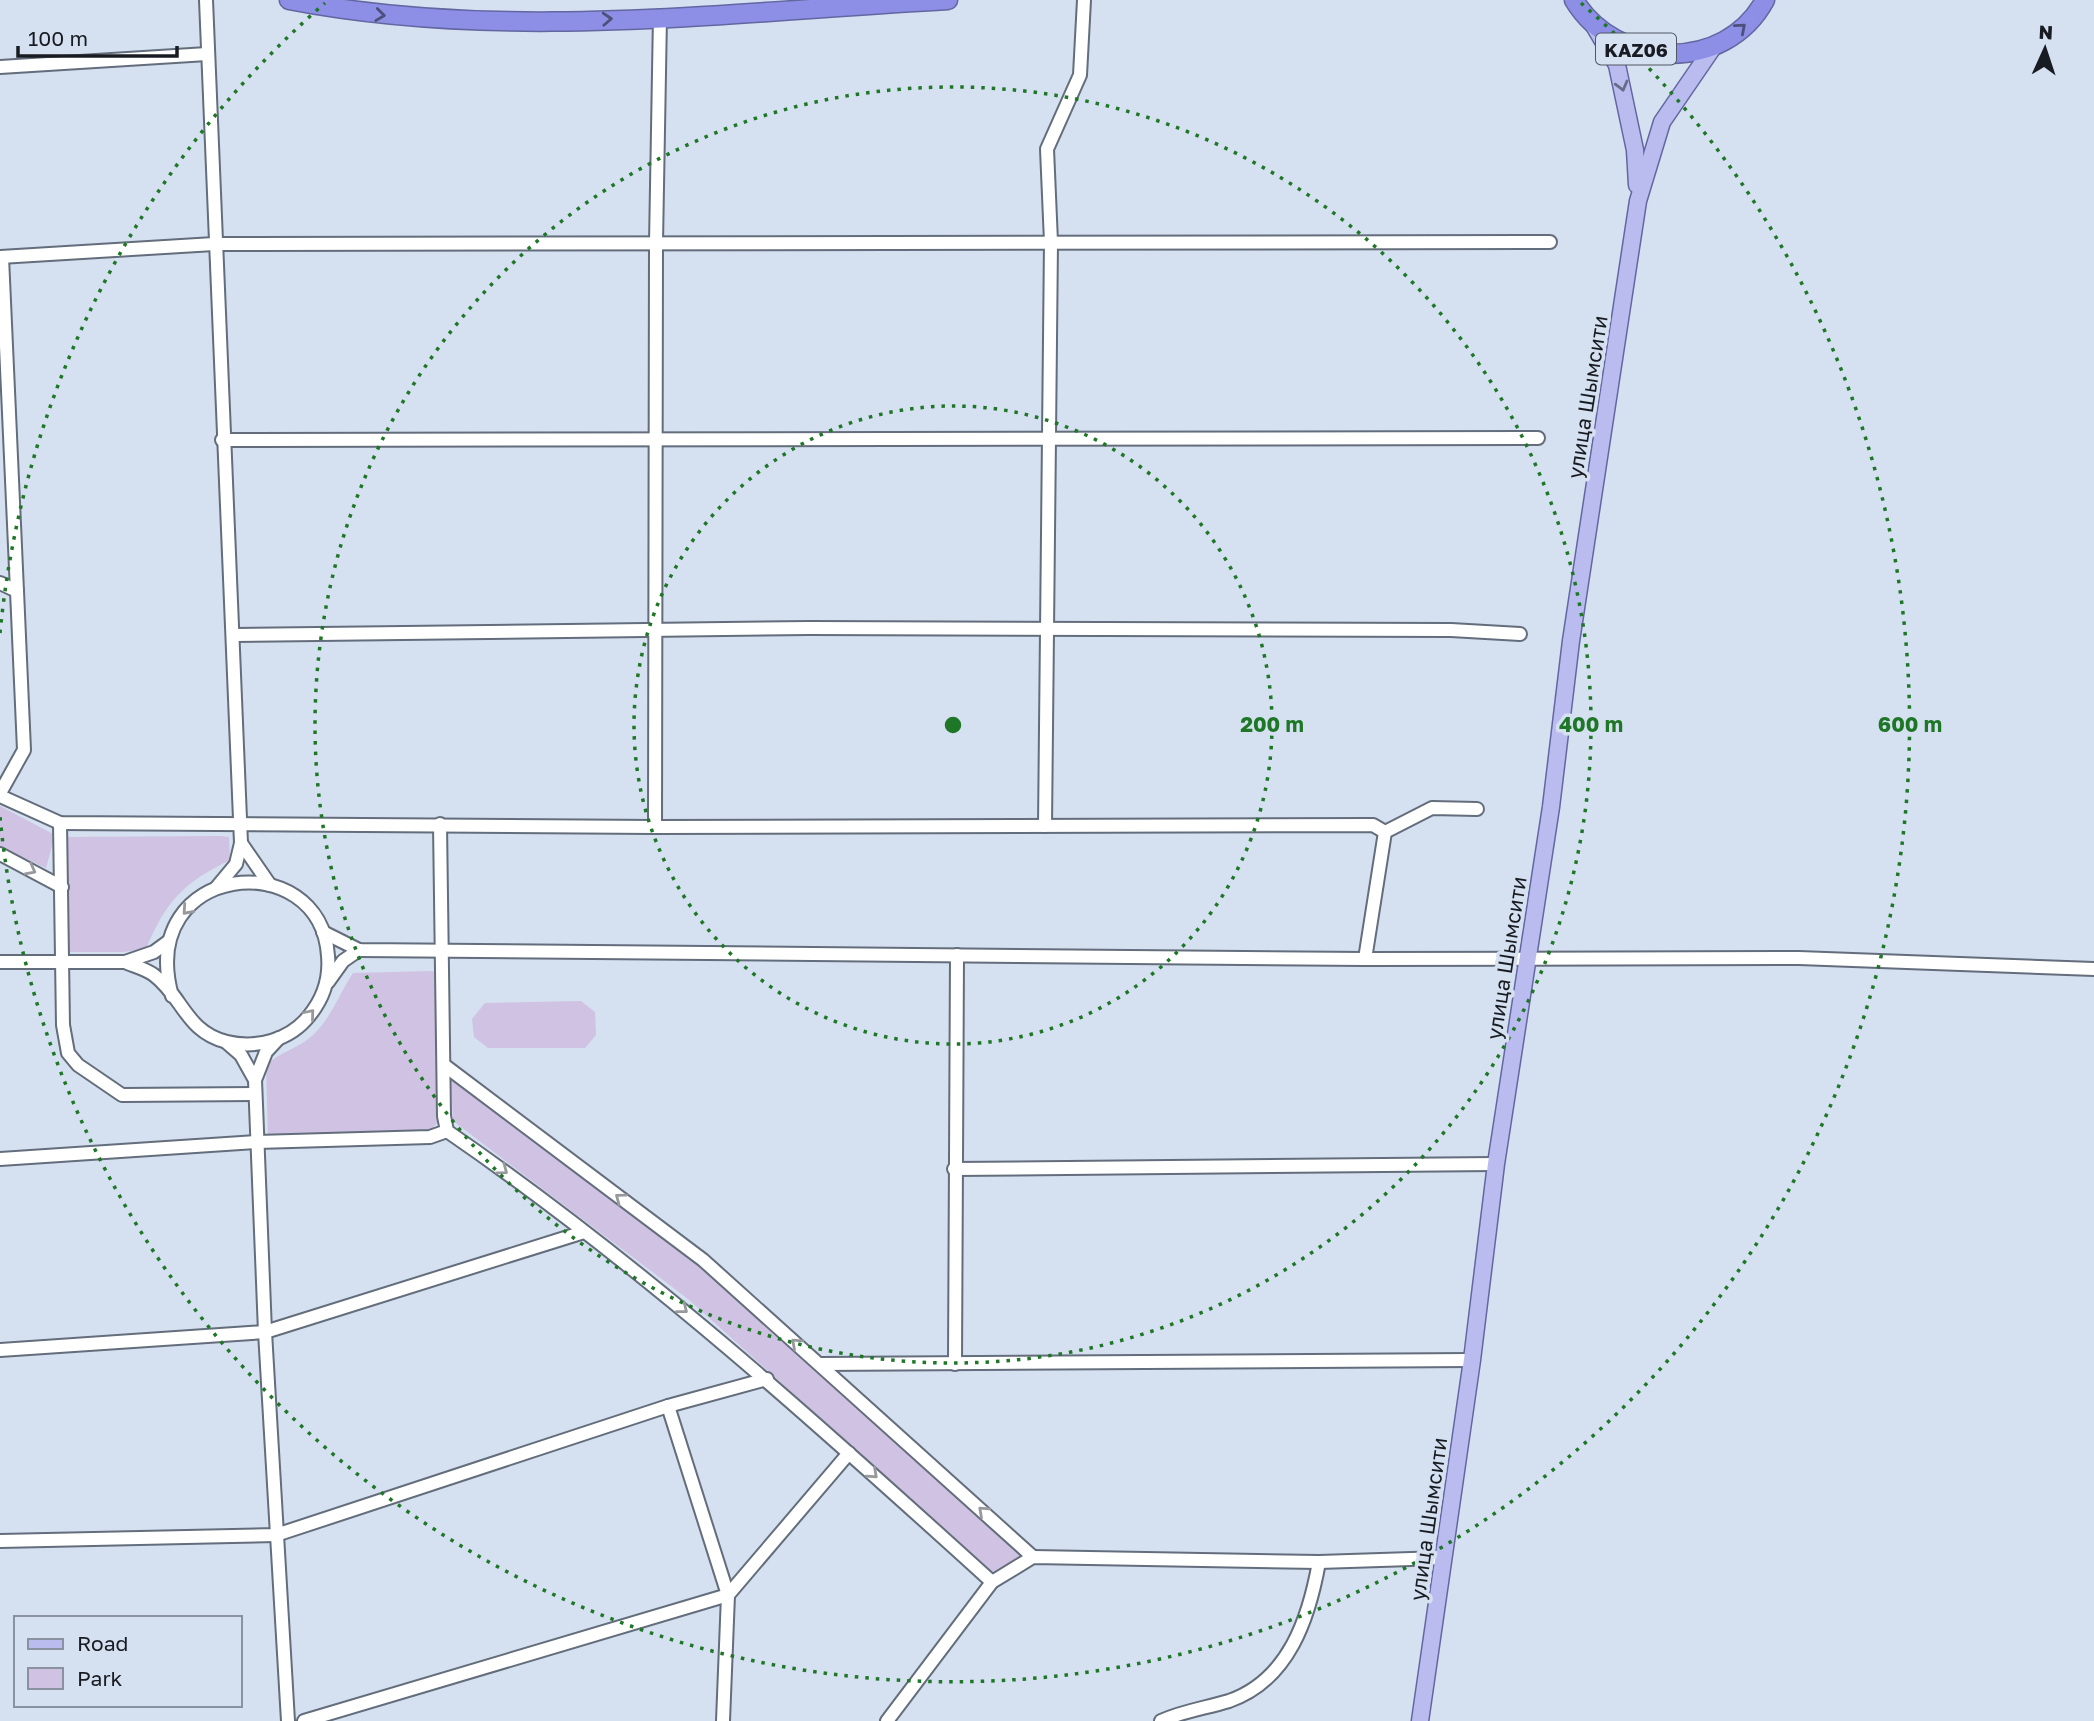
<svg xmlns="http://www.w3.org/2000/svg" width="2094" height="1721" font-family="'Golos Text',sans-serif">
	<style>
		.green { fill: #cfc2e2 }
		.lines { fill: none; stroke-linecap: round; stroke-linejoin: round }
		.minor-casing { stroke: #636d7b; stroke-width: 16 }
		.major-casing { stroke: #6367a1; stroke-width: 19 }
		.highway-casing { stroke: #6367a1; stroke-width: 21 }
		.minor { stroke: #fff; stroke-width: 12 }
		.major { stroke: #babcef; stroke-width: 16 }
		.highway { stroke: #8c8fe5; stroke-width: 18 }
		.oneway { stroke: #4c507a }
		.oneway2 { stroke: #696c88 }
		.oneway3 { stroke: #97999c }
		.ring { fill: none; stroke: #1e7726; stroke-width: 3.5; stroke-dasharray: 3.5 7 }
		.labels { text-anchor: middle; dominant-baseline: central; stroke-width: 7; stroke-linejoin: round; paint-order: stroke }
		.shield { fill: #d5e0f0; stroke: #515760; stroke-width: 2 }
		.shield-label { font-size: 19px; font-weight: bold; fill: #181c22 }
		.street-label { font-size: 21px; fill: #181c22; stroke: #d5e0f0 }
		.centre { fill: #1e7726; stroke: #d5e0f0; stroke-width: 3.5 }
		.ring-label { font-size: 21px; text-anchor: middle; font-weight: bold; fill: #1e7726; stroke: #d5e0f0; stroke-width: 7; stroke-linejoin: round; paint-order: stroke }
	</style>
	<rect width="100%" height="100%" fill="#d5e0f0"/>
	<g class="green">
		<path d="M0,806l55,29 -9,33 -46,-21z"/>
		<path d="M221,836l8,1 1,23c-47,23 -64,41 -84,89l-23,3h-54l-2,-115z"/>
		<path d="M433,971l5,5 1,145 -10,11 -161,6 -2,-72c12,-13 27,-16 41,-26 22,-16 32,-46 46,-67z"/>
		<path d="M581,1001l14,11 1,23 -11,13h-97l-14,-11 -2,-18 13,-16z"/>
		<path d="M451,1080l264,199 179,163 123,106 4,9 -29,15 -304,-273 -235,-178z"/>
	</g>
	<g class="lines">
		<defs>
			<g id="minor">
				<path d="M206,0l35,843 -5,21 -20,24"/>
				<path d="M0,67l207,-13"/>
				<path d="M0,257l214,-13 1336,-2"/>
				<path d="M2,257l15,334"/>
				<path d="M222,440l1316,-2"/>
				<path d="M0,583l17,8 7,159 -24,43"/>
				<path d="M233,635l576,-7 642,2 69,4"/>
				<path d="M0,796l60,27 595,4 718,-2 12,7 -20,127"/>
				<path d="M60,823l3,202 5,28 10,12 44,30 133,-1"/>
				<path d="M440,824l4,292 3,15c195,134 370,292 545,451"/>
				<path d="M1045,826l6,-584 -4,-93 33,-74 4,-75"/>
				<path d="M655,827l1,-584 4,-227"/>
				<path d="M1385,832l47,-24 45,1"/>
				<path d="M241,843l29,42"/>
				<path d="M0,854l62,33"/>
				<path d="M323,932l36,18 1006,9 434,-1 295,11"/>
				<path d="M0,962h125l29,-10 15,-11"/>
				<path d="M125,962c9,4 21,7 29,13 29,22 32,57 73,67 30,7 63,-2 82,-26 14,-17 21,-38 19,-60 -7,-112 -193,-94 -156,40"/>
				<path d="M328,982l15,-21 16,-11"/>
				<path d="M279,1038l-13,14 -11,28 10,252 23,389"/>
				<path d="M226,1042l15,13 14,25"/>
				<path d="M444,1065l259,195 330,297"/>
				<path d="M0,1159l257,-17 173,-5 17,-6"/>
				<path d="M954,1169l542,-5"/>
				<path d="M0,1350l265,-18 319,-100"/>
				<path d="M820,1364l652,-4"/>
				<path d="M955,1364l2,-409"/>
				<path d="M668,1406l60,189 -5,126"/>
				<path d="M0,1541l276,-6 392,-129 99,-27"/>
				<path d="M304,1721l424,-126 121,-142"/>
				<path d="M887,1721l105,-139 41,-25 286,5 123,-4"/>
				<path d="M1161,1721c22,-10 45,-13 68,-20 60,-21 80,-83 90,-139"/>
			</g>
			<g id="major">
				<path d="M1593,24l24,41 18,85 2,35"/>
				<path d="M1420,1721l52,-361 24,-196 55,-357 20,-166 67,-440 24,-79 52,-76"/>
			</g>
			<g id="highway">
				<path d="M289,0c216,42 440,12 659,0"/>
				<path d="M1574,0c42,69 151,74 191,0"/>
			</g>
		</defs>
		<use href="#minor" class="minor-casing"/>
		<use href="#major" class="major-casing"/>
		<use href="#highway" class="highway-casing"/>
		<use href="#minor" class="minor"/>
		<use href="#major" class="major"/>
		<use href="#highway" class="highway"/>
	</g>
	<defs><path id="oneway-chevron" d="M-2-3.5L2.5 0L-2 3.5" fill="none" stroke-width="1.6" stroke-linecap="round" stroke-linejoin="round" transform="scale(1.75)"/></defs>
	<g class="oneway">
		<use href="#oneway-chevron" transform="translate(380 15) rotate(7)"/>
		<use href="#oneway-chevron" transform="translate(607 19) rotate(-3)"/>
		<use href="#oneway-chevron" transform="translate(1741 28) rotate(-41)"/>
	</g>
	<use class="oneway2" href="#oneway-chevron" transform="translate(1622 86) rotate(75)"/>
	<g class="oneway3">
		<use href="#oneway-chevron" transform="translate(31 870) rotate(28)"/>
		<use href="#oneway-chevron" transform="translate(187 910) rotate(132)"/>
		<use href="#oneway-chevron" transform="translate(310 1014) rotate(-50)"/>
		<use href="#oneway-chevron" transform="translate(503 1170) rotate(37)"/>
		<use href="#oneway-chevron" transform="translate(620 1198) rotate(-143)"/>
		<use href="#oneway-chevron" transform="translate(683 1309) rotate(38)"/>
		<use href="#oneway-chevron" transform="translate(796 1343) rotate(-138)"/>
		<use href="#oneway-chevron" transform="translate(873 1474) rotate(42)"/>
		<use href="#oneway-chevron" transform="translate(983 1511) rotate(-138)"/>
	</g>
	<g class="ring">
		<circle cx="953" cy="725" r="319"/>
		<circle cx="953" cy="725" r="638"/>
		<path d="M0 633A957 957 0 0 1 325 3M1581 3A957 957 0 1 1 0 817"/>
	</g>
	<g class="labels">
		<rect class="shield" x="1596" y="33.5" width="80" height="31" rx="5"/>
		<g class="shield-label">
			<text x="1636" y="49">KАZ06</text>
		</g>
		<g class="street-label">
			<text transform="translate(1587 397) rotate(-81)">улица Шымсити</text>
			<text transform="translate(1506 958) rotate(-81)">улица Шымсити</text>
			<text transform="translate(1428 1519) rotate(-82)">улица Шымсити</text>
		</g>
	</g>
	<circle cx="953" cy="725" r="10" class="centre"/>
	<g class="ring-label">
		<text x="1272" y="732">200 m</text>
		<text x="1591" y="732">400 m</text>
		<text x="1910" y="732">600 m</text>
	</g>
	<rect x="14" y="1616" width="228" height="91" fill="#d5e0f0" stroke="#89929e" stroke-width="2"/>
	<rect x="28" y="1639" width="35" height="10" fill="#babcef" stroke="#89929e" stroke-width="2"/>
	<text x="77" y="1651" font-size="21" fill="#181c22">Road</text>
	<rect x="28" y="1668" width="35" height="21" fill="#cfc2e2" stroke="#89929e" stroke-width="2"/>
	<text x="77" y="1686" font-size="21" fill="#181c22">Park</text>
	<g transform="translate(2045 49) rotate(3)" stroke="#d5e0f0" stroke-width="5" paint-order="stroke">
	<path d="M0-5L12 26L0 18L-12 26Z" fill="#181c22"/>
	<text y="-10" font-size="19" font-weight="bold" text-anchor="middle" fill="#181c22">N</text>
	</g>
	<path d="M18 46v10h159v-10" fill="none" stroke="#181c22" stroke-width="3.5"/>
	<text x="28" y="46" font-size="21" fill="#181c22" stroke="#d5e0f0" stroke-width="5" paint-order="stroke">100 m</text>
</svg>
